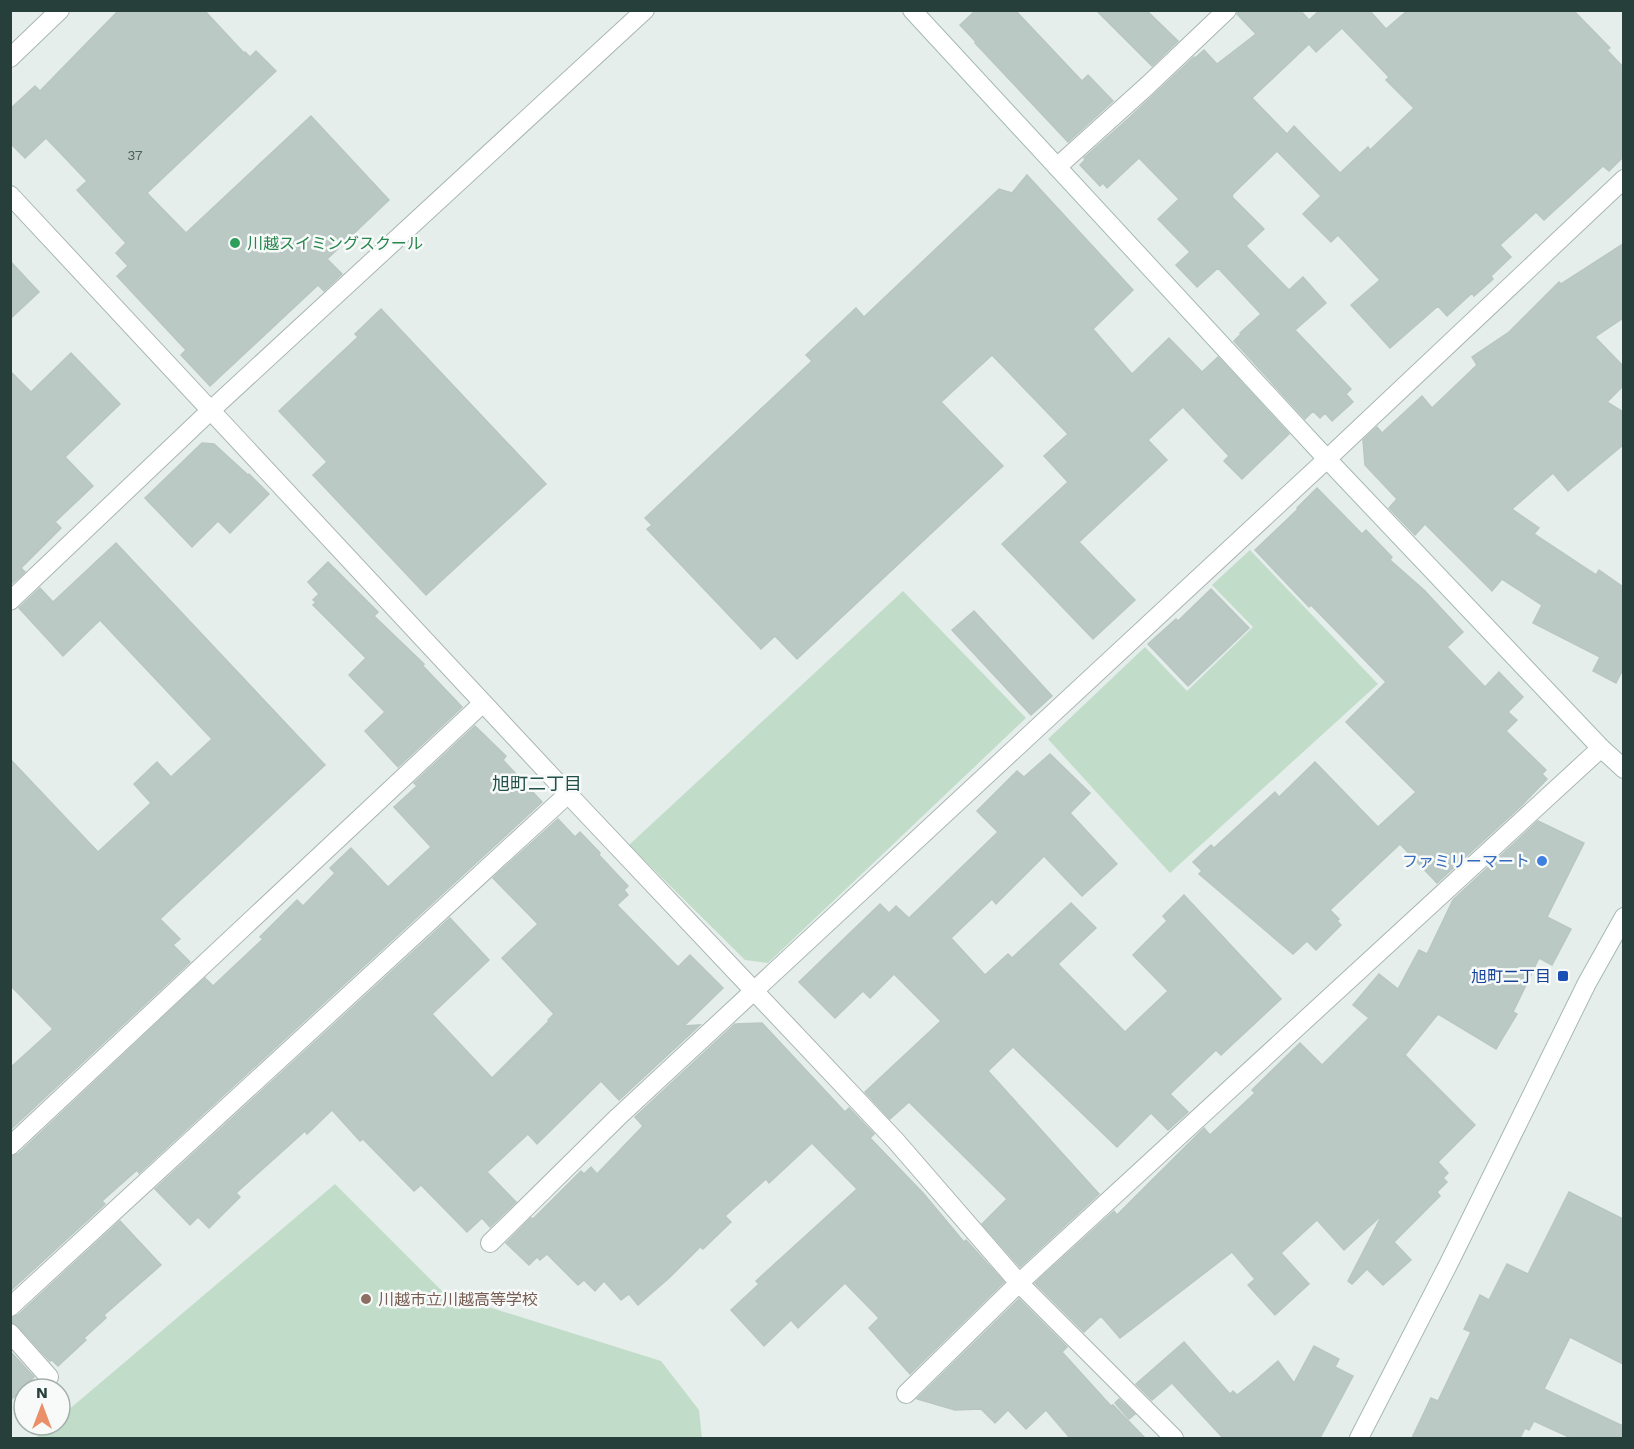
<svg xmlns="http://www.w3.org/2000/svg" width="1634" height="1449" font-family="'Work Sans','Noto Sans JP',sans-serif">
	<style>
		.green { fill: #c1ddca }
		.building { fill: #bbc9c4; stroke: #b9c7c2; stroke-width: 1.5; fill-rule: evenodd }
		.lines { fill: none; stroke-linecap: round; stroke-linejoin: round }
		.street-casing { stroke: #a9b6b2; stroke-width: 20 }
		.secondary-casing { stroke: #a5b9b3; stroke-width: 20 }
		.street { stroke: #fff; stroke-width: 18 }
		.secondary { stroke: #fff; stroke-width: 18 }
		.leisure-dot { fill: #2e9e5b; stroke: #f7faf9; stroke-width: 2 }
		.shop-dot { fill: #3f7fe0; stroke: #f7faf9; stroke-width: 2 }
		.transit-dot { fill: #1a4fb4; stroke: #f7faf9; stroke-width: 2 }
		.education-dot { fill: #8d6e63; stroke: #f7faf9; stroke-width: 2 }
		.labels { text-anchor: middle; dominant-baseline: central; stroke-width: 5; stroke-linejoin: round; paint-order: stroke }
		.number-label { font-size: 14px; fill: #4b625c }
		.leisure-label { font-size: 16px; fill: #27864d; stroke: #f7faf9; text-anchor: start }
		.shop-label { font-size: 16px; fill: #366cbe; stroke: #f7faf9; text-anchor: end }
		.transit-label { font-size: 16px; fill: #164399; stroke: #f7faf9; text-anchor: end }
		.education-label { font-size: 16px; fill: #785e54; stroke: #f7faf9; text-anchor: start }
		.neighbourhood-label { font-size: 18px; fill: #225148; stroke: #f7faf9 }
	</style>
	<rect width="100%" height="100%" fill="#e6eeeb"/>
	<g class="green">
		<path d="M1250,550l128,134 -208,189 -122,-134 97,-92 42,44 66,-64 -41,-42z"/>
		<path d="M903,591l123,127 -258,245 -23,-3 -116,-115z"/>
		<path d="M335,1184l109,109 217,68 38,49 3,28h-667l16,-13h9v-8z"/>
	</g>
	<g class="building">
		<path d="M119,10h85l40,43 1,-1 5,5 6,-6 20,20 -129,122 39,40 125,-117 78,84 -62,59 15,15 -18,17 -6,-6 -108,101 -29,-31 5,-5 -69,-74 11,-10 -12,-13 10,-10 -49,-53 10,-9 -41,-43 -21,20 -15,-15v-34l25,-23 5,5z"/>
		<path d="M976,10h39l67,71 6,-6 25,26 -45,41 -93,-99 1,-1 -16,-17z"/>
		<path d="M1096,10h50l32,31 -26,25z"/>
		<path d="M1238,10h62l9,10 11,-10h49l17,19 22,-19h165l37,38 -3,2 16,17v90l-14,14 -6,-5 -59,54 -8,-8 -36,33 11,12 -20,19 2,3 -19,17 -2,-3 -25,23 -9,-10 -48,42 -39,-43 29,-25 -42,-45 -7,7 -28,-28 18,-18 -44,-45 -44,43 -1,3 32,32 -18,17 43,44 14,-13 23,26 -31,27 56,59 -5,5 7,8 -21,19 -7,-8 -5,5 -7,-7 -8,8 -71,-78 7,-7 -1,-1 21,-19 -43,-46 -21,19 -21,-22 14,-13 -32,-33 21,-20 -40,-41 -32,30 -4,-5 -3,3 -20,-21 5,-5 -1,-2 45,-40 65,-61 1,1 9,-8 13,14 39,-30 -19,-20zM1342,28l47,49 -3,3 28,28 -44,42 -2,-3 -28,26 -46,-47 -7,8 -35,-36 57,-54 7,8z"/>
		<path d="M1027,175l106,115 -40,39 39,45 37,-36 33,34 16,-15 71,77 -47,45 -18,-18 5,-5 -46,-49 -35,33 19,20 -88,82 56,58 -42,39 -91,-95 66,-62 -24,-26 24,-22 -76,-79 -51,47 62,64 -206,193 -22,-23 -14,13 -114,-120 5,-4 -7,-7 167,-157 -6,-6 50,-47 8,9 135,-128 13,4z"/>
		<path d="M1623,244v74l-28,19 28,29v20l-16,16 16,10v33l-55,46 -15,-18 -41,36 27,19 -5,6 62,41 3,-5 24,17v82l-7,14 -23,-12 7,-14 -67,-34 9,-18 -40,-26 -10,12 -67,-67 -10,11 -26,-27 8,-9 -32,-34 -2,-25 14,-13 5,6 40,-37 10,12 45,-43 -5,-8 37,-25 50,-50 2,2z"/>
		<path d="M10,261l29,31 -29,27z"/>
		<path d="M381,309l165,175 -120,111 -113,-120 14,-13 -48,-51 79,-74 -3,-3z"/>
		<path d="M71,353l49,51 -55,53 28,29 -38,36 6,6 -40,40 4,4 -15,13v-214l21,21z"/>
		<path d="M202,443l12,1 34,31 1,-1 20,20 -39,39 -12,-12 -26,26 -47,-49z"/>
		<path d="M1317,488l45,46 4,-4 26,27 -2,3 34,30 39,42 -16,15 38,40 14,-15 24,25 -15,15 9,8 -11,11 40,39 -4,4 5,5 -26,27 -84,77 -37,-39 -70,66 9,9 -2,2 4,4 -25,25 -9,-9 -14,13 -94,-80 3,-3 -9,-9 18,-17 3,3 61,-56 4,5 36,-35 63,65 38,-35 -70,-70 40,-40 -75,-77 -2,2 -54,-57 43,-41 -1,-1z"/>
		<path d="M116,543l209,222 -165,154 20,20 -7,6 17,17 -180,168v-62l43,-39 -43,-44v-226l88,93 53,-49 -17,-19 23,-22 14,15 41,-38 -112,-119 -37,36 -44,-48 21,-20 13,14z"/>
		<path d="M328,562l50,50 -4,4 50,48 -2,1 40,42 -64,60 -33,-36 20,-19 -36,-37 17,-17 -53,-53 3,-3 -3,-2 6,-6 -11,-12z"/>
		<path d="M1211,589l38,39 -61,58 -40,-42 28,-25 2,2z"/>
		<path d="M974,611l78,85 -21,19 -79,-85z"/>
		<path d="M475,726l31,30 -3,4 39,42 -403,371 -2,-3 -35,31 3,3 -95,87v-134l8,-3 187,-176 8,8 50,-47 -3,-2 37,-37 6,6 32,-33 -5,-5 21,-20 37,39 43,-40 -37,-40 23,-21 -3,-3z"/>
		<path d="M1050,754l40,39 -20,20 47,51 -35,32 -38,-40 -48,48 -4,-5 -41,39 34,37 23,-21 4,4 59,-55 25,25 -38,36 67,68 43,-41 -35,-36 34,-34 -4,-5 21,-21 97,104 -60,56 -5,-5 -46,44 18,18 -20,18 -17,-17 -34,34 -104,-100 -25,24 111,123 -79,73 -38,-43 25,-25 -98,-97 -19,17 -25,-27 76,-71 -47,-47 -24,24 -7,-7 -28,27 -36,-36 81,-78 9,9 7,-7 13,12 89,-86 -21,-21 40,-40 7,6z"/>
		<path d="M558,819l17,18 5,-5 20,21 -1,2 29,31 -4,4 4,5 -11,10 61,62 12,-12 33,33 -39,38 16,-1 -81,75 -18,-19 -64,63 -9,-10 -41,38 29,30 -26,25 -8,-9 -15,14 -46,-47 -7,6 -51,-52 -3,2 -28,-31 -25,24 -2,-3 -69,62 4,4 -31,31 -11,-11 -8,8 -35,-36 295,-271 39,42 -57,54 60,64 57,-57 -1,-1 6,-6 -52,-56 36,-34 -45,-46z"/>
		<path d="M1538,821l46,22 -37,74 24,12 -19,36 -13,-7 -26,54 4,2 -21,35 -58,-35 -33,41 70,70 -37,37 10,11 -5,5 4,4 -10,10 3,4 -46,46 17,18 -28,25 -16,-16 -15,15 -4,-3 34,-66 -38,35 -27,-30 -36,33 28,31 -34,31 -27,-30 7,-6 -23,-27 -112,86 -19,-22 -17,16 -49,-49 79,-72 3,4 87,-87 6,7 45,-42 -3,-3 48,-47 22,22 47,-47 -16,-13 26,-31 19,15 21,-39 8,4 26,-54z"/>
		<path d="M762,1023l83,89 4,-4 25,26 -4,4 53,55 41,49 2,-2 38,42 -94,92 -41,-46 10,-10 -34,-35 -47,45 -7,-8 -27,26 -33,-36 28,-26 -3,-3 101,-92 -45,-46 -43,40 -3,-4 -41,37 6,6 -28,27 -3,-2 -31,31 -31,27 -9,-11 -8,6 -17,-19 -9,10 -11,-11 -6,5 -31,-31 -7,6 -3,-3 -8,8 -23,-22 25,-25 2,1 48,-48 3,3 7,-7 6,7 46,-48 -8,-9 100,-93z"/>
		<path d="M1569,1192l54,27v145l-53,-27 -26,52 79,37v12h-52l-37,-17 -5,9 -4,-2 -5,10h-108l19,-40 7,3 33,-69 -7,-3 16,-34 9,5 18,-36 21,10z"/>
		<path d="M120,1221l41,44 -57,50 2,3 -22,20 2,2 -28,26 -6,-6 -2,1 -32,-35 -8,-4v-4l8,-3z"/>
		<path d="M1019,1299l48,48 -5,5 49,54 2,-1 32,33h-75l-24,-28 -20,19 -18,-19 -13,13 -14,-14 -26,1 -38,-11z"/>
		<path d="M1184,1342l46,52 3,-3 4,4 19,-15 22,-19 16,22 20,-37 25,13 -4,8 18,9 -33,62h-97l-51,-55 -20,17 -16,-16z"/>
		<path d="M10,1351l24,26 -24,24z"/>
		<path d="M1119,1399l16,15 -6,5 -14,-16z"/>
	</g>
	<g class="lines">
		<defs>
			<g id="street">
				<path d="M10,58l50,-48"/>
				<path d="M1057,167l90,-81 80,-76"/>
				<path d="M10,195l558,599 327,346 124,143 155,155"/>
				<path d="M10,601l200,-190 435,-401"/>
				<path d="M10,1146l473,-443"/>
				<path d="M490,1243l128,-126 709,-658 297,-280"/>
				<path d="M10,1307l558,-513"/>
				<path d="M10,1333l39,44"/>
				<path d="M906,1394l113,-111 582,-535"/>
			</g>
			<g id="secondary">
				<path d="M912,10l415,449 274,289 23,21"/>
				<path d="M1359,1438l90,-175 138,-280 37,-66"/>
			</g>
		</defs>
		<use href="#street" class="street-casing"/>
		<use href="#secondary" class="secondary-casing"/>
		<use href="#street" class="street"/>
		<use href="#secondary" class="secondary"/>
	</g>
	<circle class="leisure-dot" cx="235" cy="243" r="6"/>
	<circle class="shop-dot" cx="1542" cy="861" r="6"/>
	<rect class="transit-dot" x="1557" y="970" width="12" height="12" rx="3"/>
	<circle class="education-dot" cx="366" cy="1299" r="6"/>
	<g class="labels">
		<g class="number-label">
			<text x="135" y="155">37</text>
		</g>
		<g class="leisure-label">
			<text x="247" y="243">川越スイミングスクール</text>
		</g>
		<g class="shop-label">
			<text x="1530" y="861">ファミリーマート</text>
		</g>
		<g class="transit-label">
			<text x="1551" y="976">旭町二丁目</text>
		</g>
		<g class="education-label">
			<text x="378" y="1299">川越市立川越高等学校</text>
		</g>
		<g class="neighbourhood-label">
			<text x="537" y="783">旭町二丁目</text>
		</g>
	</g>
	<rect width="1634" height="1449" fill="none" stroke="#263f3a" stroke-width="24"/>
	<g transform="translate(42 1407)"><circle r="28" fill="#f7faf9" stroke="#a3afad" stroke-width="1.5"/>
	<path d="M0-4.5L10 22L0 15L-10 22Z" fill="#ea8f68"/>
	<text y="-9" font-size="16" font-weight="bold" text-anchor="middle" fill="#263f3a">N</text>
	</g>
</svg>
